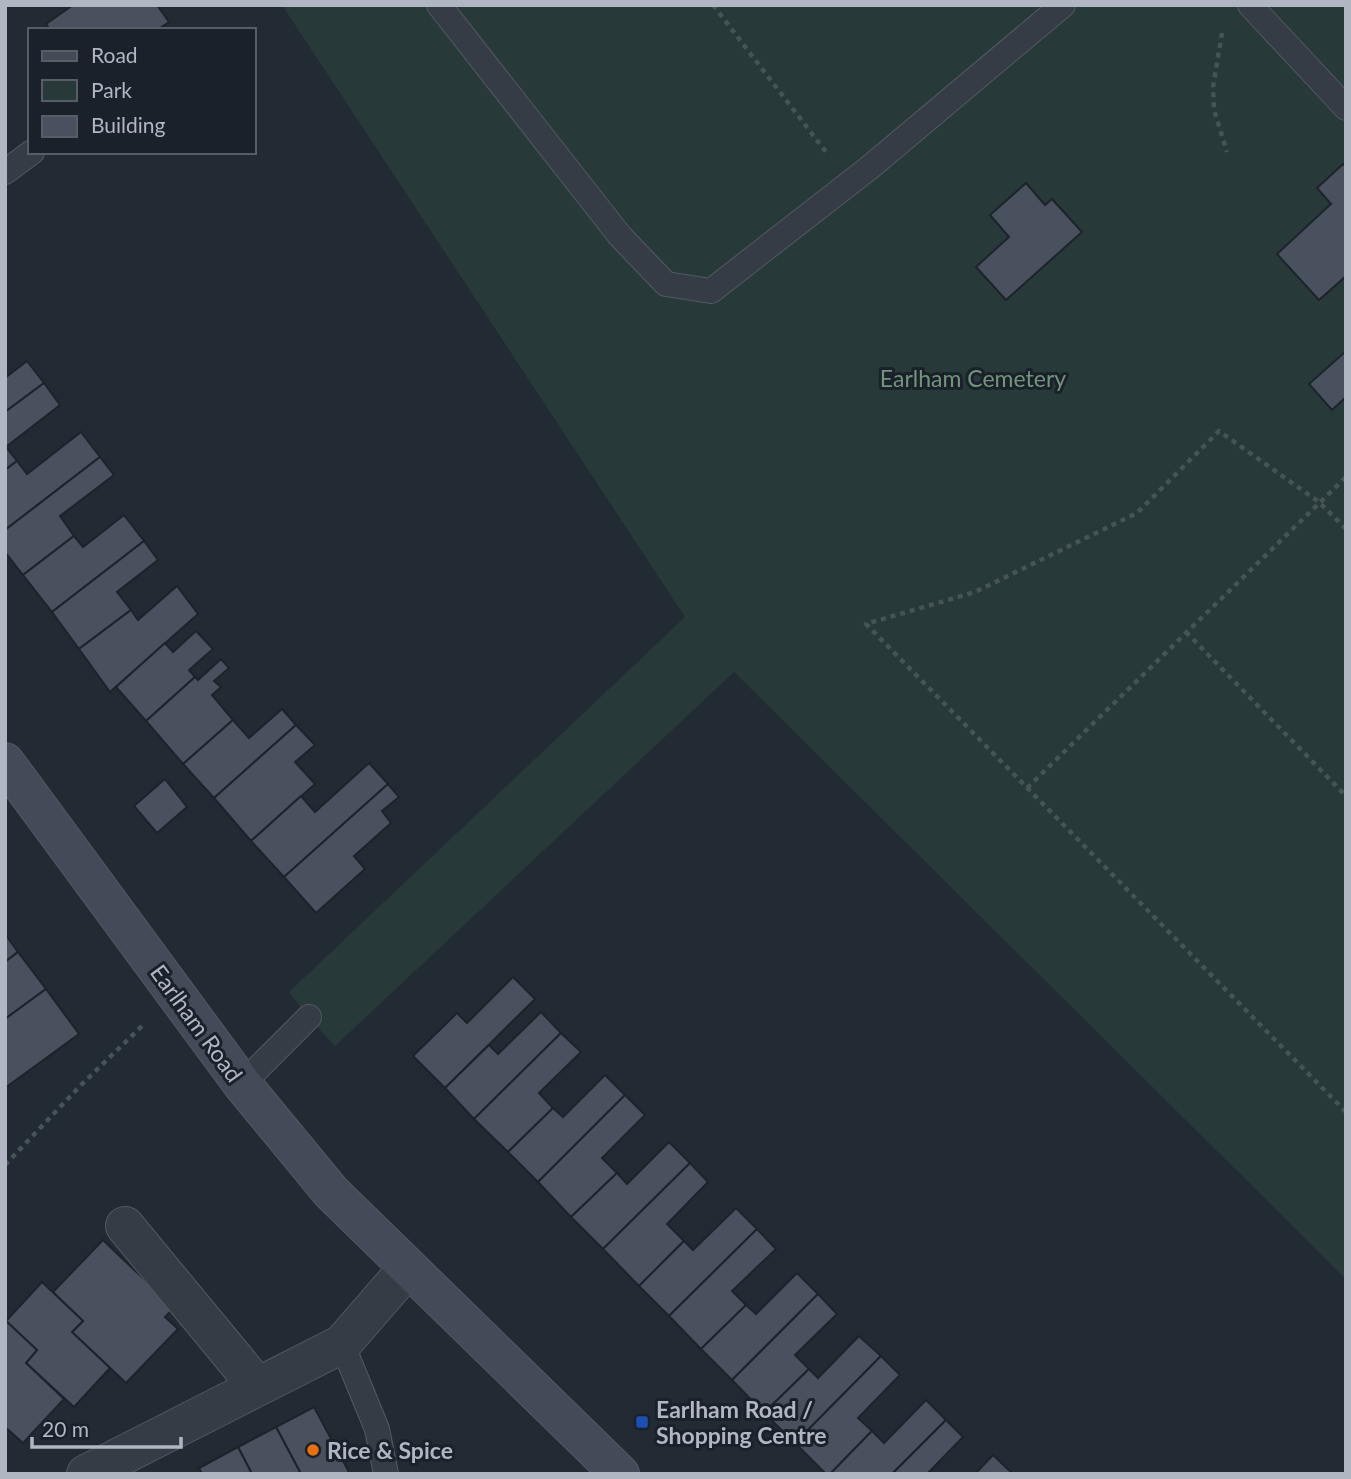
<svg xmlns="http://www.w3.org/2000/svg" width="1351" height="1479" font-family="Lato,sans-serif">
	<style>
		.green { fill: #283939 }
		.building { fill: #49515e; stroke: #1d232c; stroke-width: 2 }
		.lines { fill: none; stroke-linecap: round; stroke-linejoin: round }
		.lane-casing { stroke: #535963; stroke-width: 26 }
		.street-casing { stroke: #535963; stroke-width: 40 }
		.secondary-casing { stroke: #535963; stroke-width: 40 }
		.path { stroke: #465457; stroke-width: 4.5; stroke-dasharray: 5 5; stroke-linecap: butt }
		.lane { stroke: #353c45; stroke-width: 24 }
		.street { stroke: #353c45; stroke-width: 38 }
		.secondary { stroke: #444b58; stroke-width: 38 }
		.transit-dot { fill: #1a4fb4; stroke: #1b212a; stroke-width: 2.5 }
		.food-dot { fill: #e8710a; stroke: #1b212a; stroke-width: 2.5 }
		.labels { text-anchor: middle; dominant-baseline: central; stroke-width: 6; stroke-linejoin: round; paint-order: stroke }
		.park-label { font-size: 23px; fill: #71957a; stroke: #1b212a }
		.street-label { font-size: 23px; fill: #b0b6c2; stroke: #1b212a }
		.poi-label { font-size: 23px; font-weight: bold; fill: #b0b6c2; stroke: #1b212a; text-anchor: start }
	</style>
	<rect width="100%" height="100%" fill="#222a34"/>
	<path class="green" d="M282,5h1064v1274l-612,-607 -399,374 -26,-28 -20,-26 396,-375z"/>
	<g class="building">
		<path d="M73,5h84l12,17 -12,8h-107l-4,-6z"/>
		<path d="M1343,164l3,3v109l-27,24 -42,-46 54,-50 -14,-16z"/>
		<path d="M1026,183l19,22 7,-6 30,33 -76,68 -30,-33 33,-30 -19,-22z"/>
		<path d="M1346,351v46l-14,13 -23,-26z"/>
		<path d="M27,361l17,22 -39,29v-34z"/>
		<path d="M44,383l16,22 -54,42 11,14 -12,9v-58z"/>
		<path d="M81,432l19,25 -95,73v-60l12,-9 10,13z"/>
		<path d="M100,457l14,18 -54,41 14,20 -51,39 -18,-23v-22z"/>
		<path d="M124,515l20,26 -92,71 -29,-37 51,-39 9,11z"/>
		<path d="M144,541l14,19 -41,32 14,18 -52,39 -27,-37z"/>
		<path d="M177,586l21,28 -88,78 -31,-43 52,-39 7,10z"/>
		<path d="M196,631l17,18 -24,21 6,7 -49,44 -30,-34 49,-44 8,9z"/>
		<path d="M221,659l8,9 -15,13 7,6 -9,8 21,25 -50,44 -37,-43 49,-44 3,3z"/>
		<path d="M282,709l14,16 -82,73 -31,-34 50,-44 16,18z"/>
		<path d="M296,725l19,20 -20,17 20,22 -64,57 -37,-43z"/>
		<path d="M369,763l19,21 -104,93 -33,-36 50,-45 14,16z"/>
		<path d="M165,779l22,28 -30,26 -23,-27z"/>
		<path d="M388,784l11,13 -17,14 9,12 -37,33 11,13 -49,44 -32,-36z"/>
		<path d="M5,934l13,18 -13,10z"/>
		<path d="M18,952l28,37 -41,30v-57z"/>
		<path d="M513,977l22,22 -90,89 -32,-32 44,-43 10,10z"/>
		<path d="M46,989l33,45 -74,54v-69z"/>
		<path d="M541,1012l20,21 -87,86 -29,-31 44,-43 9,9z"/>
		<path d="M561,1033l20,19 -42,41 14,15 -45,44 -34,-33z"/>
		<path d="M605,1075l20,20 -87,87 -30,-30 45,-44 10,9z"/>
		<path d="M625,1095l20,20 -43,43 15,15 -46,44 -33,-35z"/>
		<path d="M669,1142l21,21 -87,86 -32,-32 46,-44 10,11z"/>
		<path d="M690,1163l18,19 -41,42 17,17 -45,45 -36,-37z"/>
		<path d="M736,1208l21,21 -88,87 -30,-30 45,-45 9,9z"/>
		<path d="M757,1229l19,20 -44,42 14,14 -45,44 -32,-33z"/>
		<path d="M103,1240l71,68 -9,9 13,12 -52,54 -54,-51 11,-11 -30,-29z"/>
		<path d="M797,1273l21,21 -86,86 -31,-31 45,-44 10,9z"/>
		<path d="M42,1282l41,39 -11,11 38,36 -36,39 -48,-44 11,-13 -31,-29z"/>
		<path d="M818,1294l19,20 -42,41 14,14 -45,44 -32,-33z"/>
		<path d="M5,1320l32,30 -11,13 38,36 -41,44 -18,-16z"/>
		<path d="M859,1336l22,20 -86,87 -31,-30 45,-44 9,9z"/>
		<path d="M881,1356l19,19 -42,43 14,13 -42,43h-4l-31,-31z"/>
		<path d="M926,1400l20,20 -54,54h-62l42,-43 12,12z"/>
		<path d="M314,1407l36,67h-49l-25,-47z"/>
		<path d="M946,1420l17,17 -36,37h-35z"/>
		<path d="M276,1427l25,47h-49l-14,-27z"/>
		<path d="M238,1447l14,27h-50l-3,-6z"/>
		<path d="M993,1455l20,19h-38z"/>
	</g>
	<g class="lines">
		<defs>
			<g id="lane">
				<path d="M439,5l181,231 46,48 45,7 158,-123 194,-163"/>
				<path d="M1250,5l96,103"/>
				<path d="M5,172l27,-20"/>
				<path d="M242,1084l67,-67"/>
				<path d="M342,1344l35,85 9,45"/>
			</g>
			<g id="street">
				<path d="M125,1226l132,160"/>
				<path d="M86,1474l256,-130 66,-76"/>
			</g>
			<path id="secondary" d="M5,762l237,322 89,108 289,282"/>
		</defs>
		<use href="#lane" class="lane-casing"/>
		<use href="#street" class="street-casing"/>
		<use href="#secondary" class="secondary-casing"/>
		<g class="path">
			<path d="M713,5l113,147"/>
			<path d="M1222,33l-9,54 1,23 13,42"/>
			<path d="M1346,529l-27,-27 -100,-71 -82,82 -162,79 -109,32 480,488"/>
			<path d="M1186,632l160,164"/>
			<path d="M1027,788l319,-311"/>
			<path d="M5,1165l76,-80 61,-59"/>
		</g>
		<use href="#lane" class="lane"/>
		<use href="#street" class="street"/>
		<use href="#secondary" class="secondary"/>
	</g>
	<rect class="transit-dot" x="635" y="1415" width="14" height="14" rx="3.5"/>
	<circle class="food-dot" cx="313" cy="1450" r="7"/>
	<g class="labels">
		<g class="park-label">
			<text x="973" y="378">Earlham Cemetery</text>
		</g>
		<g class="street-label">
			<text transform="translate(197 1023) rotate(54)">Earlham Road</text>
		</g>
		<g class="poi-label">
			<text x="656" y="1409">Earlham Road /<tspan x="656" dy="26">Shopping Centre</tspan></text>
			<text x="327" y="1450">Rice &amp; Spice</text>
		</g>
	</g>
	<rect width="1351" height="1479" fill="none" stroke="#b0b6c2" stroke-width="14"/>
	<rect x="28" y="28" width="228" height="126" fill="#1b212a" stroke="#575d67" stroke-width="2"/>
	<rect x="42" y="51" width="35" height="10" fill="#444b58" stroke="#575d67" stroke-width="2"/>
	<text x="91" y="63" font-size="21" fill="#b0b6c2">Road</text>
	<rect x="42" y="80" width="35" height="21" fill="#283939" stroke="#575d67" stroke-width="2"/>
	<text x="91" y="98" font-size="21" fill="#b0b6c2">Park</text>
	<rect x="42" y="116" width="35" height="21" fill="#49515e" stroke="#575d67" stroke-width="2"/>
	<text x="91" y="133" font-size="21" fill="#b0b6c2">Building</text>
	<path d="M32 1437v10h149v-10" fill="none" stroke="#b0b6c2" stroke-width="3.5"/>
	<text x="42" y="1437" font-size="21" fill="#b0b6c2" stroke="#1b212a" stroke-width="5" paint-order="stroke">20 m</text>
</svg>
